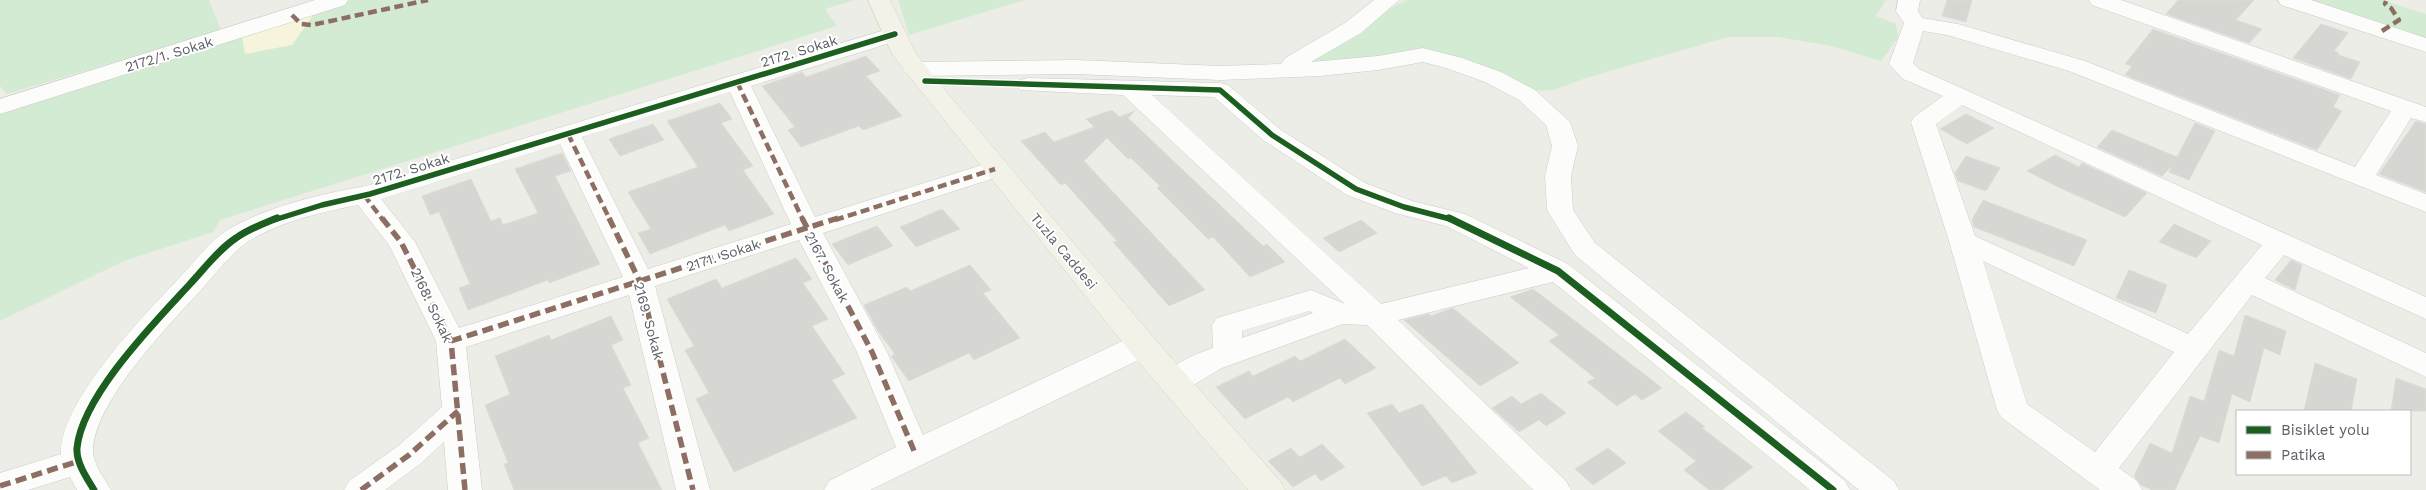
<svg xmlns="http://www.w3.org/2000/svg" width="2426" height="490" font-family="'Work Sans',sans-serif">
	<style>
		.green { fill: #d3ebd3 }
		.sand { fill: #f6f4db }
		.building { fill: #d6d6d2; stroke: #dddcd6 }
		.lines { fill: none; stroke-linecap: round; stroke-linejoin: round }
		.minor-casing { stroke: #cacbca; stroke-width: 1 }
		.major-casing { stroke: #d8d2b3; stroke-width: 1 }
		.minor { fill: #fcfcfb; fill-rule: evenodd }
		.major { fill: #f3f2e8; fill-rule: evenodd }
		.quiet-far1 { stroke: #8d6e63; stroke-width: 4.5; stroke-dasharray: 9 4.5; stroke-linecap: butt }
		.quiet { stroke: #8d6e63; stroke-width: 5.5; stroke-dasharray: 11 5.5; stroke-linecap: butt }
		.cycleway-far1-casing { stroke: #fff; stroke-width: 8 }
		.cycleway-casing { stroke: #fff; stroke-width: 10 }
		.cycleway-far1 { stroke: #1b5e20; stroke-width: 5.5 }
		.cycleway { stroke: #1b5e20; stroke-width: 7 }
		.labels { text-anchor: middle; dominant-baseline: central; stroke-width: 4; stroke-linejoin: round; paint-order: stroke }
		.street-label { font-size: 14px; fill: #5c6067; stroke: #fff }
	</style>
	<rect width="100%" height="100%" fill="#edede7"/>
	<g class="green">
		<path d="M0,0h209l12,30 -214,64 -7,-8z"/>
		<path d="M346,0h509l-30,9 12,17 -617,194 -7,12 -89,29 -124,60v-209l88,-26z"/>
		<path d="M898,0h127l-116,35z"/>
		<path d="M1408,0h478l-10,16 20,8 2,14 -17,23 -50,-15 -53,-9h-50l-142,41 -32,12 -25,1 -108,-34 -84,10 -34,-6 68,-44z"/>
		<path d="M2302,0h79l45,14v27z"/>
	</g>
	<path class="sand" d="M316,11l-24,34 -47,9 -3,-19z"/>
	<g class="building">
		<path d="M1947,0h25l-6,22 -24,-6z"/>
		<path d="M2178,0h76l-18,20 26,9 -13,14 -83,-29z"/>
		<path d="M2321,24l27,9 -14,18 5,2 -1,2 22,7 -9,17 -58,-21z"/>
		<path d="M2153,29l187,66 -7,12 9,4 -25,39 -192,-75 7,-9 -7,-2z"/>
		<path d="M866,56l14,15 -14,5 36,40 -39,14 -4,-4 -58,21 -13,-17 7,-3 -33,-41 40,-14 4,5z"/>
		<path d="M720,103l12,16 -11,4 32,43 -10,4 31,44 -45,17 -4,-6 -75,29 -12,-21 13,-4 -23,-37 70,-25 -31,-46z"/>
		<path d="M1112,110l7,7 16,-6 -7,7 135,128 4,-2 18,18 -35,15 -37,-40 -5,2 -51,-51 3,-2 -29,-28 -3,1 -21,-21 -23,23 121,129 -36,16 -56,-64 4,-1 -52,-58 -4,2 -40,-44 24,-9 9,10 40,-15 -8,-8z"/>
		<path d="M1966,114l28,14 -27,16 -27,-15z"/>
		<path d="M2416,121l10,3v68l-47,-18z"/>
		<path d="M2195,123l20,8 -26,49 -20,-8 3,-6 -10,10 -65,-29 15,-17 65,27z"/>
		<path d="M653,124l11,16 -44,16 -11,-17z"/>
		<path d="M562,153l9,18 -16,5 45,88 -51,19 -1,-3 -80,30 -9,-22 11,-4 -31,-72 -9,3 -8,-19 49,-17 20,42 9,-3 3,7 35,-12 -23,-44z"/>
		<path d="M2055,155l24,12 3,-4 65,30 -22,24 -67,-30 -31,-16z"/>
		<path d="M1966,156l34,12 -14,23 -28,-10 -3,-8z"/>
		<path d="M1983,200l104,40 -13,26 -100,-39 -2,-7z"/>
		<path d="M942,209l18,20 -44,18 -16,-20z"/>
		<path d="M1361,220l16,13 -38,19 -16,-14z"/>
		<path d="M2174,224l37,17 -15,17 -37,-16z"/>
		<path d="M877,226l16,20 -45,19 -16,-21z"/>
		<path d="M796,258l16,21 -9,4 25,36 -16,7 33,48 -13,6 25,38 -123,54 -38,-73 13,-6 -24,-43 9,-4 -27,-47 49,-20 6,9z"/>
		<path d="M2291,260l11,5 -7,25 -20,-10z"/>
		<path d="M970,265l21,25 -8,3 37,45 -46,22 -5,-7 -60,28 -18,-25 4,-2 -17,-23 -14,-26 43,-18 3,4z"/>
		<path d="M2129,270l38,15 -11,28 -40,-15z"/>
		<path d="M1533,289l37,28 92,71 -20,12 -7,-6 -18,12 -30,-24 8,-4 -46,-37 10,-6 -49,-38z"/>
		<path d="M1453,308l19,16 47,39 -39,23 -76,-66 25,-6 2,2z"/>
		<path d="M2245,315l41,16 -6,24 -16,-7 -14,54 -18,-8 -13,49 -19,-7 -25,54h-23l-11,-5 -7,-9 16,-33 22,10 18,-57 14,5 15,-51 15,6z"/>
		<path d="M611,316l12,24 -12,5 20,40 -8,3 26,50 -11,5 24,47h-148l-10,-26 4,-1 -23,-58 25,-11 -15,-38 54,-21 2,5z"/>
		<path d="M1345,339l31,29 -31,16 -5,-6 -47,24 -5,-5 -43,22 -29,-32 33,-16 4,5 42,-20 5,5z"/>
		<path d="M2315,363l42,16 -6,32h-47z"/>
		<path d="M2396,378l30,11v22h-35z"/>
		<path d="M1541,393l25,20 -20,13 -7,-6 -20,12 -27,-24 20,-12 9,8z"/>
		<path d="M1392,404l7,9 23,-9 55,69 -25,10 -6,-7 -24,10 -55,-73z"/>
		<path d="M1686,412l19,15 -3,1 51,39 -31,23h-13l-25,-20 12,-9 -38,-30z"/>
		<path d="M1322,444l23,23 -24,14 -6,-7 -22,13 -25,-26 23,-13 9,9z"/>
		<path d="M1608,448l18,15 -33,22 -18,-16z"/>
	</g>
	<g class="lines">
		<defs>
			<g id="minor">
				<path d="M315,0h33l-3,5 -345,109v-15z"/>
				<path d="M1374,0h25l-38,33 -50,29 67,-6 45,-8 39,10 39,14 34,18 35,32 8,24 -7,30 2,34 22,33 299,238 5,9h-40l-284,-235 -28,-45 -2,-34 7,-30 -6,-21 -27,-25 -34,-18 -39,-14 -23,-6 -45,8 -58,6 -100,4 -144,-6 -161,2 -8,-2 -4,-5 4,-5 8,-2 161,-2 144,6 61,-2 4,-6 60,-35z"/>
				<path d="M1898,0h22l-2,11 4,7 36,6 127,37 270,106 36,-56 -299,-106 -3,-5h32l305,107v15l-15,-4 -35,57 50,19v18l-357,-141 -122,-36 -24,-4 -10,32 6,6 507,228v22l-142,-64 -19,23 161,75v24l-174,-82 -133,173 18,13 5,9h-42l-98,-72 -5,-8 -48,-169 -38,-119 3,-5 29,-21 -40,-17 -14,-15 15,-41 -8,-12zM1962,105l300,140 -74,89 -213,-98 -39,-112zM1983,261l191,91 -79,100 -68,-48z"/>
				<path d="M2278,0h33l115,38v14l-145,-47z"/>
				<path d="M895,27l8,2 3,5 -3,5 -152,47 64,131 180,-56 9,2 4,6 -4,6 -181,58 64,119 36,83 208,-98 11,-3 11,3 4,8 -4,8 -283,137h-46l5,-9 67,-34 -39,-95 -58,-112 -144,46 55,204h-34l-47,-195 -163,52 16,143h-34l-4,-48 -24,22 -35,26h-41l5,-9 49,-35 44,-39 -6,-66 -47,-96 -31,-40c-37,7 -80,17 -112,38 -17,13 -31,31 -45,47 -33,36 -104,109 -108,158 -1,15 11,30 18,42h-34l-7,-13 -42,13h-28v-17l61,-19c-2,-52 84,-140 119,-177 15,-16 30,-36 49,-48 40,-23 92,-35 137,-43zM730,92l61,132 -143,45 -66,-132zM560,144l63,133 -164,51 -44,-86 -34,-43z"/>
				<path d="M1028,78l192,5 8,2 53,45 84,53 47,18 53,13 103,50 277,217 5,9h-40l-257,-208 -155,38 168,161 5,9h-38l-166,-165 -24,-1 -121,44 -37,22 -11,3 -11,-3 -4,-8c9,-17 36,-28 54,-34l-1,-23 5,-7 94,-28 34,14 -222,-209 -103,-5 -4,-5 4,-5zM1152,95l62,2 49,43 84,55 48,18 51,13 83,42 -148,36zM1309,311l4,2 -71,25v-7z"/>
			</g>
			<path id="major" d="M868,0h22l25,52 18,24 220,261 127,144 5,9h-37l-117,-137 -214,-267 -25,-32z"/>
		</defs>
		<use href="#minor" class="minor-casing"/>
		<use href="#major" class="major-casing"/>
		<use href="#minor" class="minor"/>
		<use href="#major" class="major"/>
		<g class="quiet-far1">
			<path d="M292,15l9,9 11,1 116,-25"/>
			<path d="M2382,31l17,-11 -8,-12 -6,-4 1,-3"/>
			<path d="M737,82l66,138"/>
			<path d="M568,134l42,86"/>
			<path d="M364,195l19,25"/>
			<path d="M835,220l160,-51"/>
		</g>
		<g class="quiet">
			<path d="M382,218l19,24 50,99 14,149"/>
			<path d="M609,218l31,64 53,208"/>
			<path d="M802,218l70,134 43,101"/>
			<path d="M451,341l387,-123"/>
			<path d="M0,486l79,-25"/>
			<path d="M361,490l48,-35 49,-44"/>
		</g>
		<defs>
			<g id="cycleway-far1">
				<path d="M925,81l295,9 52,45 84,54 48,18 50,13"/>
				<path d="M274,220l48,-15 48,-11 525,-160"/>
			</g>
			<g id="cycleway">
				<path d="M1449,218l109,53 275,219"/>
				<path d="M94,490c-7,-12 -18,-27 -17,-42 5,-52 78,-126 113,-164 15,-16 28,-34 46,-46 12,-9 27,-14 41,-20"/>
			</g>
		</defs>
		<use href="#cycleway-far1" class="cycleway-far1-casing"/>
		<use href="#cycleway" class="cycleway-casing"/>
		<use href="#cycleway-far1" class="cycleway-far1"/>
		<use href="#cycleway" class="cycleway"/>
	</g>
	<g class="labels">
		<g class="street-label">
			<text transform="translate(799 51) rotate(-17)">2172. Sokak</text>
			<text transform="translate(169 54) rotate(-17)">2172/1. Sokak</text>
			<text transform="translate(411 169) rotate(-17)">2172. Sokak</text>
			<text transform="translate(1064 251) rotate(50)">Tuzla Caddesi</text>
			<text transform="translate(723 255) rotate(-18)">2171. Sokak</text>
			<text transform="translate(827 267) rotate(62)">2167. Sokak</text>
			<text transform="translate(432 305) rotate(65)">2168. Sokak</text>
			<text transform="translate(649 321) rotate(75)">2169. Sokak</text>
		</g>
	</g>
	<rect x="2236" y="410" width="175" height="65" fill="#ffffff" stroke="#bebfc2"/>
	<rect x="2246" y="426" width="25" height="8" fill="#1b5e20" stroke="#bebfc2"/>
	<text x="2281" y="435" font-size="15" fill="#5c6067">Bisiklet yolu</text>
	<rect x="2246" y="451" width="25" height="8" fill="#8d6e63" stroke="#bebfc2"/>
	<text x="2281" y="460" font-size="15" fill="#5c6067">Patika</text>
</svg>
